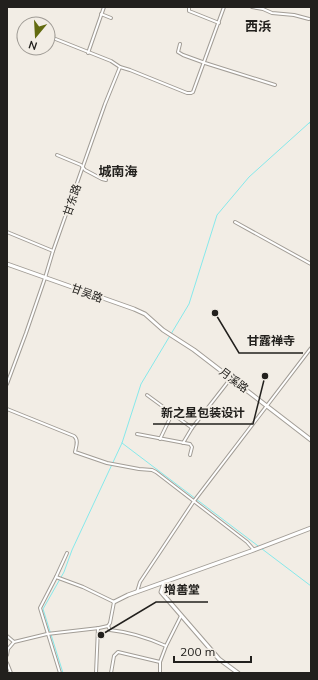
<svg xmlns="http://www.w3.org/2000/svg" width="318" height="680" font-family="Mulish,'Noto Sans SC',sans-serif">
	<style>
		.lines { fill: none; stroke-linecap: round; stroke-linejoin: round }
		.stream { stroke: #86e9eb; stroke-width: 1 }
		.street-casing { stroke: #a29d96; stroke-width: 4 }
		.secondary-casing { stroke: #a29d96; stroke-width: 5 }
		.street { stroke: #fff; stroke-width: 2 }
		.secondary { stroke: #fff; stroke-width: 3 }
		.labels { text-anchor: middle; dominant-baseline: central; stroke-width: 4; stroke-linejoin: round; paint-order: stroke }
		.street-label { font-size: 11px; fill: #22201d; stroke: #f2ede5 }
		.quarter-label { font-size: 13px; font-weight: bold; fill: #22201d; stroke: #f2ede5 }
		.leader { fill: none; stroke: #22201d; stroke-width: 1.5 }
		.callout-dot { fill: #22201d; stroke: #f2ede5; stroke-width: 1.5 }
		.callout-label { font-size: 12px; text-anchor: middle; font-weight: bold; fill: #22201d; stroke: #f2ede5; stroke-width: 4; stroke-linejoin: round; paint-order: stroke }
	</style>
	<rect width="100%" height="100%" fill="#f2ede5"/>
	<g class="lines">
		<g class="stream">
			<path d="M311,121l-2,2h2"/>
			<path d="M122,443l189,143"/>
			<path d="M63,673l-20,-64 21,-37 8,-22 50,-107 19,-59 48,-80 28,-89 32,-38 60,-54"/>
		</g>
		<defs>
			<g id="street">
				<path d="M189,7v4l30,12"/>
				<path d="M252,7l11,2 9,4 22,2 15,4"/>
				<path d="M101,14l10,4"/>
				<path d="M48,36l63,25 9,6 10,3 57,23h4l2,-1 31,-85"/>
				<path d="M180,44l-2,8 5,3 22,8 70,22"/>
				<path d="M88,53l16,-46"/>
				<path d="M57,155l24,10 4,5 17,9 4,1"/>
				<path d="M235,222l76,42"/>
				<path d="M7,232l46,19"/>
				<path d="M7,384l19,-51 19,-55 8,-27 52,-147 15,-37"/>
				<path d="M147,395l45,33"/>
				<path d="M7,409l67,27c5,4 2,11 1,16l32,11 32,6 13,1 4,2 91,70 7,8"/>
				<path d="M137,434l53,10 2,3 -2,8"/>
				<path d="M160,439l12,-25"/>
				<path d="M183,443l9,-15 39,-50"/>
				<path d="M137,592l3,-10 54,-81 117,-153"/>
				<path d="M108,626l2,4c20,2 38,8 56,16"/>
				<path d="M7,636l7,6"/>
				<path d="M7,655l1,-6 6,-7 33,-8 52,-6 9,-2 2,-3 4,-21 -31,-15 -27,-10"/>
				<path d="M7,663l4,10"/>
				<path d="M60,673l-20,-65 16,-31 11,-24"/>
				<path d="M96,673l2,-45"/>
				<path d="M111,673l3,-17 4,-4 42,10"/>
				<path d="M160,673v-11l6,-16 15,-30"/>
			</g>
			<g id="secondary">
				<path d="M7,264l127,45 11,5 18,16 31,20 117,90"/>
				<path d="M164,583l-3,9 58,67 19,14"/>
				<path d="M114,602l14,-7 123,-44 60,-23"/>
			</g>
		</defs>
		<use href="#street" class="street-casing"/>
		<use href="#secondary" class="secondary-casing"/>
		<use href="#street" class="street"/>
		<use href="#secondary" class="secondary"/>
	</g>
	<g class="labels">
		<g class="street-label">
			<text transform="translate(72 200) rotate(-71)">甘东路</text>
			<text transform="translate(87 293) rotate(20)">甘吴路</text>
			<text transform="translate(234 380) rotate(37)">月溪路</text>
		</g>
		<g class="quarter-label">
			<text x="258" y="26">西浜</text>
			<text x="118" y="171">城南海</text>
		</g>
	</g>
	<path class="leader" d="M215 313L239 353H303M265 376L253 424H153M101 635L156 602H208"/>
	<g class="callout-dot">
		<circle cx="215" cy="313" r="4"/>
		<circle cx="265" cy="376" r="4"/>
		<circle cx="101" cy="635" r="4"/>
	</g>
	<g class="callout-label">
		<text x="271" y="345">甘露禅寺</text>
		<text x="203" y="417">新之星包装设计</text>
		<text x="182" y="594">增善堂</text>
	</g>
	<rect width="318" height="680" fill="none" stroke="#22201d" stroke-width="16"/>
	<g transform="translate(36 36) rotate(198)"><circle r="19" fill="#f2ede5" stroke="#9f9b95"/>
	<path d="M0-3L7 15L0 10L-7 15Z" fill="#636b10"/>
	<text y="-6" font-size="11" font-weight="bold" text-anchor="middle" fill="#22201d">N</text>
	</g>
	<path d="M174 656v6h77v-6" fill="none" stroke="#22201d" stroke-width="2"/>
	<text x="180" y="656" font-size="12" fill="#22201d" stroke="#f2ede5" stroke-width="3" paint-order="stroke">200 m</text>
</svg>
